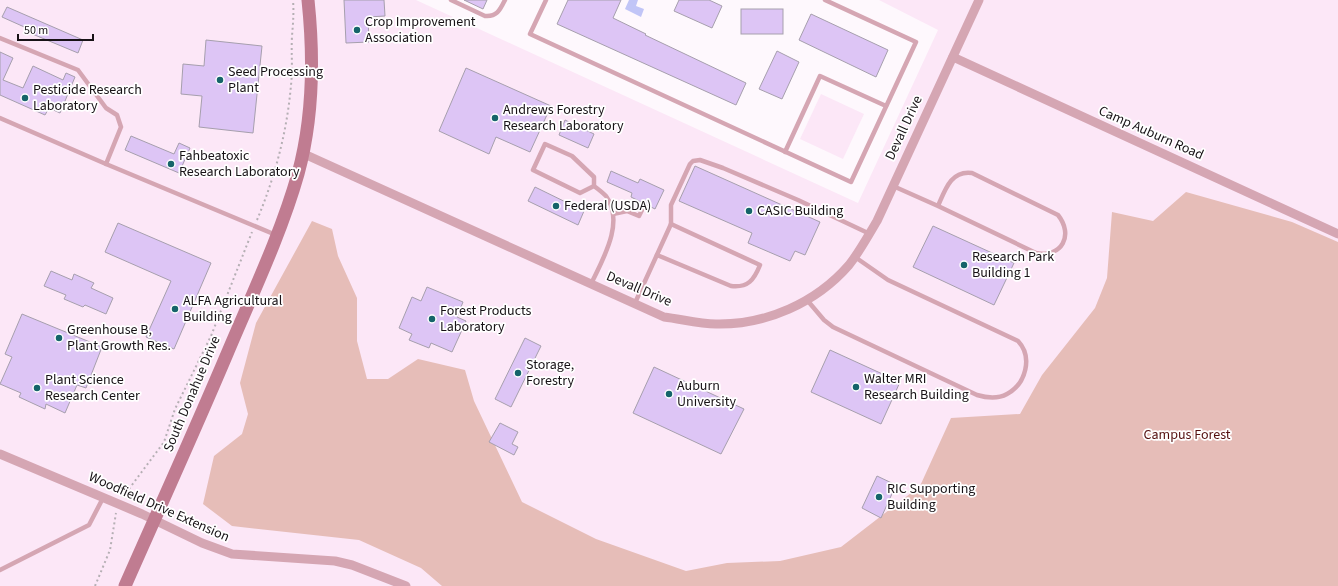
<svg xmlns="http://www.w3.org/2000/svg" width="1338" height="586" font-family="'Source Sans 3',sans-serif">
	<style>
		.built { fill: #fce7f7 }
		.green { fill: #e6bdb8 }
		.water { fill: #c1c5f7 }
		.building { fill: #ddc5f5; stroke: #a69fad }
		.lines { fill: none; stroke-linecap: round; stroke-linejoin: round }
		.path { stroke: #b5afb4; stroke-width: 2; stroke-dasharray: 2 3; stroke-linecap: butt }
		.lane { stroke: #d5a6b3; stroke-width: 4.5 }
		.street { stroke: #d5a6b3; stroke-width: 9 }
		.secondary { stroke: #c07c91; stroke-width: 13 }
		.poi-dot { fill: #15646a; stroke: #fff; stroke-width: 1.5 }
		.labels { text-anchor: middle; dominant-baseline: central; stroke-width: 3.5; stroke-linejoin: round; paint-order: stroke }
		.poi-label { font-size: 14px; fill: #171216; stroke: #fff; text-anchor: start }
		.street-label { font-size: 14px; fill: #171216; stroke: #fff }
		.park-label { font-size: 14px; fill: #540f0f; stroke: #fff }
	</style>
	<rect width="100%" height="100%" fill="#fef8fd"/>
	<g class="built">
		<path d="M0,0h416l442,203 80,-173 -59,-30h459v586h-1338z"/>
		<path d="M821,94l43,20 -21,45 -43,-20z"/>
	</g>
	<path class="green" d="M1186,192l106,30 46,20v344h-896l-21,-18 -62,-28 -127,-14 -29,-22 11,-48 28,-22 6,-20 -8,-31 16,-60 56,-102 20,8 6,27 19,42v43l10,38h21l30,-20 47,11 9,31 48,101 74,37 90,32 41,-8 53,-2 61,-14 79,-61 31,-68 69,-4 22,-39 53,-67 12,-30 5,-66 41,9z"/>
	<path class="water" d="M629,0h9l-2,6 8,3 -3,8 -16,-8z"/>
	<g class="building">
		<path d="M344,0h40l1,16 -17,1 1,25 -23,1z"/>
		<path d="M464,0h23l-4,9z"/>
		<path d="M568,0h53l-8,18 33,16 -1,1 101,48 -10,22 -179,-81z"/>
		<path d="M679,0h30l13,6 -10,22 -38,-17z"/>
		<path d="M7,7l76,33 -5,13 -48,-20 1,-3 -29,-13z"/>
		<rect x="741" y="9" width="42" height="25"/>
		<path d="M811,14l77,36 -12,27 -77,-37z"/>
		<path d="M206,40l56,6 -9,87 -54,-6 3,-31 -21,-2 2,-30 21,2z"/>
		<path d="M777,51l22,11 -17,37 -23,-10z"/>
		<path d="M0,52l13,6 -10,22 20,8 10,-22 30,14 3,-7 9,4 -15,36 -11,-5 -4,7 -45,-20z"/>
		<path d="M466,68l85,38 -21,46 -34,-15 -7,17 -50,-23z"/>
		<path d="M565,120l29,14 -6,14 -29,-13z"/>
		<path d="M131,136l43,18 5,-11 11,5 -11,25 -54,-23z"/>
		<path d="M695,166l125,56 -15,33 -10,-4 -5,10 -42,-18 4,-10 -73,-32z"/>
		<path d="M611,171l27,12 2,-4 24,11 -9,19 -24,-12 1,-4 -25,-11z"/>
		<path d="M535,187l49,24 -6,14 -50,-24z"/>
		<path d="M118,223l93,40 -37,86 -28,-12 25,-56 -66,-29z"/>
		<path d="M933,226l81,37 -20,42 -81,-38z"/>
		<path d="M51,271l21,9 2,-6 20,9 -3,5 22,10 -7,16 -21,-9 -2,2 -19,-8 2,-4 -22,-9z"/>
		<path d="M427,287l36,15 -6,15 9,4 -14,31 -21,-9 -2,5 -20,-8 3,-6 -13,-6 13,-31 9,4z"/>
		<path d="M22,314l80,33 -16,41 -9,-3 -12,28 -19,-9 -1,5 -26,-12 2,-4 -21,-9 12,-27 -7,-3z"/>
		<path d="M525,338l16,8 -30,61 -16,-8z"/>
		<path d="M830,350l70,32 -19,42 -70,-32z"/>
		<path d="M654,367l90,42 -23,45 -88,-41z"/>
		<path d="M500,423l18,9 -6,12 6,3 -4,8 -25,-13z"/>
		<path d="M877,476l19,9 -15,33 -19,-10z"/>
	</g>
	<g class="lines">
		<g class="path">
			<path d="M257,220c18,-43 30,-88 34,-135 2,-16 0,-32 1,-49 1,-12 2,-23 1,-36"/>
			<path d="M123,497l41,-55 11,-33 36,-73 41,-104"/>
			<path d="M95,586l15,-36 6,-37"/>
		</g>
		<g class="lane">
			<path d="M451,0l34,16c12,1 15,-6 20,-16"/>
			<path d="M546,0l-16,34 321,148 65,-140 -91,-42"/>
			<path d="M0,38l78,32 28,38 11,7 4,12 -15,37 -106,-46"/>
			<path d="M785,152l35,-76 66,30"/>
			<path d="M106,164l170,71"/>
			<path d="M893,186l45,20c7,-16 13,-36 34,-33l86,42c16,20 4,43 -22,38l-98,-47"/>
			<path d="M613,214l14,-3 12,5 4,-8"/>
			<path d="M657,255l74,31c17,2 23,-6 29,-21l-89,-41"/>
			<path d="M591,284c12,-25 34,-62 15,-88 -3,-3 -8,-7 -12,-10v-9l-22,-21 -27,-12 -12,26 47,23 14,-7"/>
			<path d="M807,300l17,20 9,7 144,68c10,3 21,4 30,-1 19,-10 26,-37 11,-53l-130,-61 -33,-23"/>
			<path d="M635,303l36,-79v-19l19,-41 3,-3 7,-1 23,8 75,32 72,34"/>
			<path d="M0,570l89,-45 14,-27"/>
		</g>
		<g class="street">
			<path d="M953,57l385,177"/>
			<path d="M302,153l362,164c17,2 35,7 52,7 50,1 100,-21 133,-59 11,-14 19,-29 28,-44l102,-221"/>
			<path d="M0,454l142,60 60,29 30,11 103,7 17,4 54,21"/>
		</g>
		<path class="secondary" d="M125,586c34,-77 69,-154 102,-232 24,-57 54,-120 71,-180 15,-55 16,-117 10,-174"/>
	</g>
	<g class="poi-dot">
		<circle cx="357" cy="30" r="4"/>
		<circle cx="220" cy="80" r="4"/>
		<circle cx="25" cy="98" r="4"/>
		<circle cx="495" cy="118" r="4"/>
		<circle cx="171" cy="164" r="4"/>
		<circle cx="556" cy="206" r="4"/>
		<circle cx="749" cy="211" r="4"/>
		<circle cx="964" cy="265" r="4"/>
		<circle cx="175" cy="309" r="4"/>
		<circle cx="432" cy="319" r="4"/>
		<circle cx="59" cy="338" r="4"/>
		<circle cx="518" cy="373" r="4"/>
		<circle cx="856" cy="387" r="4"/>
		<circle cx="37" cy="388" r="4"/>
		<circle cx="669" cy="394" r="4"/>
		<circle cx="879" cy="497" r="4"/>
	</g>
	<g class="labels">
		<g class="poi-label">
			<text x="365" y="22">Crop Improvement<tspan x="365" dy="16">Association</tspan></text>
			<text x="228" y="72">Seed Processing<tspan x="228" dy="16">Plant</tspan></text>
			<text x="33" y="90">Pesticide Research<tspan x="33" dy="16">Laboratory</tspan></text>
			<text x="503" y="110">Andrews Forestry<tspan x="503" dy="16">Research Laboratory</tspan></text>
			<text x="179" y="156">Fahbeatoxic<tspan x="179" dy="16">Research Laboratory</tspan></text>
			<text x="564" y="206">Federal (USDA)</text>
			<text x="757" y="211">CASIC Building</text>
			<text x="972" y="257">Research Park<tspan x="972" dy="16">Building 1</tspan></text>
			<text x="183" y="301">ALFA Agricultural<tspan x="183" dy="16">Building</tspan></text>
			<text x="440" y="311">Forest Products<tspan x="440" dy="16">Laboratory</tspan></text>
			<text x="67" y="330">Greenhouse B,<tspan x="67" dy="16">Plant Growth Res.</tspan></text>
			<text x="526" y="365">Storage,<tspan x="526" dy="16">Forestry</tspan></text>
			<text x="864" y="379">Walter MRI<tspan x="864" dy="16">Research Building</tspan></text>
			<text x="45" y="380">Plant Science<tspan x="45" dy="16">Research Center</tspan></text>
			<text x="677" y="386">Auburn<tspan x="677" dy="16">University</tspan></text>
			<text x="887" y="489">RIC Supporting<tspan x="887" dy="16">Building</tspan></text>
		</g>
		<g class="street-label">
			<text transform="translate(904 128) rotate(-65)">Devall Drive</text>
			<text transform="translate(1151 133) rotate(24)">Camp Auburn Road</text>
			<text transform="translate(639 289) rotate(23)">Devall Drive</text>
			<text transform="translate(192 394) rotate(-67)">South Donahue Drive</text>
			<text transform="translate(159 507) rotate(24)">Woodfield Drive Extension</text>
		</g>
		<g class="park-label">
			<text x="1187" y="435">Campus Forest</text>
		</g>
	</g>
	<path d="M18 34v6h75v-6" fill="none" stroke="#171216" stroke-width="2"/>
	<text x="24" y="34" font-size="12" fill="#171216" stroke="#ffffff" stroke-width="3" paint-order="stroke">50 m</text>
</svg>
